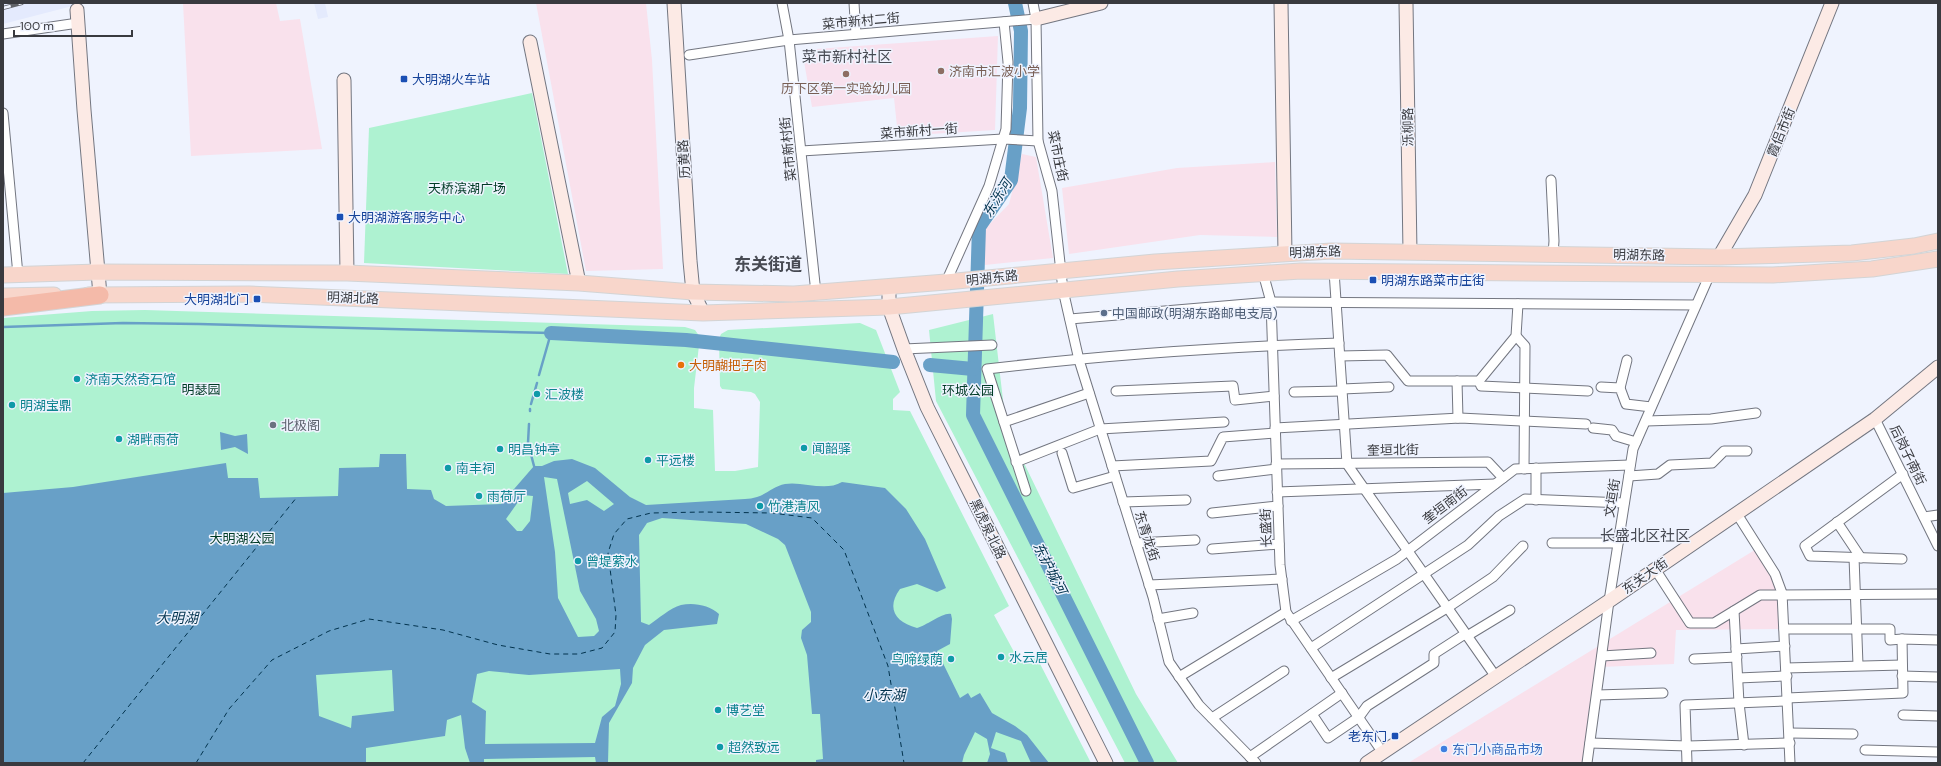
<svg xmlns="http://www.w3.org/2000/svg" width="1941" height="766" font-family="'DM Sans','Noto Sans SC',sans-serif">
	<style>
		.commercial { fill: #f9e1ec }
		.built { fill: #e4eafd }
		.education { fill: #f8e1ee }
		.green { fill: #aef2d1 }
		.water { fill: #68a0c7; fill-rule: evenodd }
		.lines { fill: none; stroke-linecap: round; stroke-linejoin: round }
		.stream { stroke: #68a0c7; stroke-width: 2.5 }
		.river { stroke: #68a0c7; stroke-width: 14 }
		.ferry { stroke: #02334e; stroke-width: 1; stroke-dasharray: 5 4; stroke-linecap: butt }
		.street-casing { stroke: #737680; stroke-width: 11 }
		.secondary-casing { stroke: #737680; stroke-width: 15 }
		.primary-casing { stroke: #d3d4d5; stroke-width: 17 }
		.highway-casing { stroke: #d3d4d5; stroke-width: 19 }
		.street { stroke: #fff; stroke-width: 9 }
		.secondary { stroke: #fceae5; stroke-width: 13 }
		.primary { stroke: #f8d6cb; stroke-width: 15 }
		.highway { stroke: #f4baa9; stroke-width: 17 }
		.rail-casing { stroke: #606268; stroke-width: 4 }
		.rail { stroke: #eff3fe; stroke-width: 2.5; stroke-dasharray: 8; stroke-linecap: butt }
		.education-dot { fill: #8d6e63; stroke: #eff3fe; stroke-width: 1.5 }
		.transit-dot { fill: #1a4fb4; stroke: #eff3fe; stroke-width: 1.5 }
		.service-dot { fill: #5c6f8a; stroke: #eff3fe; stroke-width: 1.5 }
		.food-dot { fill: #e8710a; stroke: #eff3fe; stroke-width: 1.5 }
		.culture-dot { fill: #0f9aa8; stroke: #eff3fe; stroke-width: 1.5 }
		.worship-dot { fill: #6b7280; stroke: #eff3fe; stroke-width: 1.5 }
		.shop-dot { fill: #3f7fe0; stroke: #eff3fe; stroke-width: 1.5 }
		.labels { text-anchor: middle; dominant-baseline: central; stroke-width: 3; stroke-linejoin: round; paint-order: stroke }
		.street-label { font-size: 13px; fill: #393a3f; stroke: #eff3fe }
		.education-label { font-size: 13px; fill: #785e54; stroke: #eff3fe; text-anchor: start }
		.transit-label { font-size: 13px; fill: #164399; stroke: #eff3fe; text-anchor: start }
		.park-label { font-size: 13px; fill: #003b26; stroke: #eff3fe }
		.service-label { font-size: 13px; fill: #4e5e75; stroke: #eff3fe; text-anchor: start }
		.food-label { font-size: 13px; fill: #c56008; stroke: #eff3fe; text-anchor: start }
		.culture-label { font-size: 13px; fill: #0d838f; stroke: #eff3fe; text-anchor: start }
		.worship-label { font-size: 13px; fill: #5b616d; stroke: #eff3fe; text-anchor: start }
		.shop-label { font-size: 13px; fill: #366cbe; stroke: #eff3fe; text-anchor: start }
		.water-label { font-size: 14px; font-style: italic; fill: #02334e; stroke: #eff3fe }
		.quarter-label { font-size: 15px; fill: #474a53; stroke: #eff3fe }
		.district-label { font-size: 17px; font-weight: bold; fill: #474a53; stroke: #eff3fe }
	</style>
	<rect width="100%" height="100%" fill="#eff3fe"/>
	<g class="commercial">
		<path d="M183,3h93l4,18 20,-2 22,130 -131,7z"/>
		<path d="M536,3h110l6,57 11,209 -77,2z"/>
		<path d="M1022,154l14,3 17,101 -68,7v-36l24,-25z"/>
		<path d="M1275,162l2,75 -77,-2 -131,19 -7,-66 115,-20z"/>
		<path d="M1758,548l17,26 9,55 -108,1 -2,34 -74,3 -12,96h-180z"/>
	</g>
	<g class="built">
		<path d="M3,3h81l-81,21z"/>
		<path d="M314,3h11l3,14 -10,2z"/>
	</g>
	<path class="education" d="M998,36l-3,94 -97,6 -4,-38 -82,9 -10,-57z"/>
	<g class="green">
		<path d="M532,93l36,181 -204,-11 5,-135z"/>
		<path d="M145,310l540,17 10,3 5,7 -6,51v20l19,2 2,61h20l23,-4 2,-65 -5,-8 -4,-2 -29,-3 -2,-3 -1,-47 2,-5 7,-4 132,-7 16,7 24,62 -7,7v11l17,1 99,195 -15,9 26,48 16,-7 55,107h-1088v-445l89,-7z"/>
		<path d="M993,314l13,112 130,268 42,69h-53l-189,-362 -7,-71z"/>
	</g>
	<g class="water">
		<path d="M220,432l15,4 12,-2 1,20 -13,-7 -14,3z"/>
		<path d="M380,454h26l1,35 24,1 3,9 12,7 55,-2 33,-38h8l12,-5 18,-2 23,9 35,29 16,8 99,-6c4,0 8,-1 12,-2 10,-3 17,-11 28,-13 18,-3 40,8 57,-2l43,6 21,21 19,30 21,49 -9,4 -20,-8 -17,5c-14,19 -5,33 17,39 9,-2 26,-16 34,-14l1,5 -2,25 -13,7 23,47 8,-5 3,5 9,-5 12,20 23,13 12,9 22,28h-18l-10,-22 -25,-9 -5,16 14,5 3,10h-21l3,-9 -3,-15 -12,-7 -11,23 -2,8h-146v-3l7,-1 -3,-45h-8l-5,-59 -6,-17 1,-8 9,-8v-10l-26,-67 -7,-6 -32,-15 -84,-6 -15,5 -8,12 2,87 8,3c9,-6 21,-17 32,-20 12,-3 29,0 38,9l-2,10 -53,6 -19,15 -12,23 -1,15 -23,40 -1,40h-12l-1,-6 -111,2v4h-14l-5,-15 -4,-33 -14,5 -2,16 -79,12v15h-363v-270l70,-6 153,-24 2,15h30l2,20 78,-2 1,-28 40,-1zM544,477l13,2 23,112 16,28 3,12 -5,5 -16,1 -20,-39 -3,-46zM587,481l27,23 -10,7 -17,-11 -17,4 -2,-11zM523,495l10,1 -3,25 -8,10h-5l-11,-12zM620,669l1,15 -6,22 -13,11 -7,26 -110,1 1,-33 -14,-9 5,-28 12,-3 40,4zM392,670l2,41 -42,5 -1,12 -32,-12 -3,-41z"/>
	</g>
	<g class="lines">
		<g class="stream">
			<path d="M3,327l120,-4 76,1 352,9 -12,42"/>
			<path d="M531,404l6,-21"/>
			<path d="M530,411v-2"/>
			<path d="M529,424l-1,19 6,23"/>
		</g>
		<g class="river">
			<path d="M1015,3l6,28 -1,77 -9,72 -32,47 -6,188 174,348"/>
			<path d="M551,333l135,7 207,22"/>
			<path d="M930,365l43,4"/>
		</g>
		<g class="ferry">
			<path d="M83,763l214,-266"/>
			<path d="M196,763l33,-54 43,-49 57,-29 40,-12 74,11 55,15 52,9h29l23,-6 13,-16 1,-17 -8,-62 6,-19 13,-15 24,-6 52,-1 69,1 40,5 32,32 44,116 16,97"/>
		</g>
		<defs>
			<g id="street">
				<path d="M782,3l7,37 27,253"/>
				<path d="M854,3l2,31"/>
				<path d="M1033,3l3,16 2,122 14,50 11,99 16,70 74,237 16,65 30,43 57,58"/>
				<path d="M3,34l75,-11"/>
				<path d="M689,55l100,-15 247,-21"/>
				<path d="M3,113l15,162"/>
				<path d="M801,151l202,-12 35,2"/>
				<path d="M1551,180l3,61 -1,13"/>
				<path d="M1334,271l13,193 149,213"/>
				<path d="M1263,273l8,29 9,263 6,47 97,141"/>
				<path d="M946,282l43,-96 17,-57 2,-67 -4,-40"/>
				<path d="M1070,319l201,-17 425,3"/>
				<path d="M1516,336l9,10 -1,123"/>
				<path d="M904,349l88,-4"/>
				<path d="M1340,356l47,-1 21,26h71l37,-45 2,-32"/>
				<path d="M1457,381l1,37"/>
				<path d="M1479,381l2,5 107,5"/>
				<path d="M1601,387l19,1 6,16 25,3"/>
				<path d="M1620,388l7,-28"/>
				<path d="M1342,389l47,-2"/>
				<path d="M1116,391l117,-5 2,14 39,-4"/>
				<path d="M1294,392l48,-1"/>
				<path d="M1875,419l63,127"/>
				<path d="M1646,421l65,-2 45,-6"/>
				<path d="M1004,422l85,-29"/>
				<path d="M1275,428l185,-10 126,6"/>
				<path d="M1593,428l19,2 4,6 20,6"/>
				<path d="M1062,453l11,35 42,-12"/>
				<path d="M1016,462l84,-33 124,-7"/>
				<path d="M1276,464l212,-2 15,16"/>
				<path d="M1112,466l99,-5 12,-24 52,-4"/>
				<path d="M1536,468v32"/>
				<path d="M1218,476l58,-7"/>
				<path d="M1629,476l29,-2 12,-9 42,-2 12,-12h23"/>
				<path d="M1026,491l-39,-122c117,-14 234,-22 352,-26"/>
				<path d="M1277,492l218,-8"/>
				<path d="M1123,502l63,-2"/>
				<path d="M1212,513l66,-7"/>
				<path d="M1737,514l38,60 7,19 8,170"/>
				<path d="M1924,517l14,-2"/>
				<path d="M1837,522l24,36"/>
				<path d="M1136,543l59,-3"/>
				<path d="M1552,543h66"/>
				<path d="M1212,549l67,-5"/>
				<path d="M1854,557l4,108"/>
				<path d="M1902,559l-92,-3 -5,-10 98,-72"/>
				<path d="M1655,569l35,54h24l46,-28 178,-1"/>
				<path d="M1149,585l133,-6"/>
				<path d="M1734,611l5,92 5,42"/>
				<path d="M1158,619l35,-6"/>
				<path d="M1291,621l106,-62 118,-90 115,-4"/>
				<path d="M1784,629h106v11l12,-1"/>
				<path d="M1467,636l43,-26"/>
				<path d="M1311,648l157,-103 31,-29 26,-17 99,4"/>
				<path d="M1736,649l49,-3"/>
				<path d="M1602,656l49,-3"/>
				<path d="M1694,659l43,-2"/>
				<path d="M1786,668l116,-3"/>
				<path d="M1902,676l36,1"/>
				<path d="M1179,677l107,-65"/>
				<path d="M1331,678l116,-70 46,-31 30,-31"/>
				<path d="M1738,678l49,-2"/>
				<path d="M1597,695l66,-2"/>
				<path d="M1787,698l116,-5 -1,-54 36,1"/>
				<path d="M1312,714l16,24 31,-21 8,-11 67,-43v-9l31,-20"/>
				<path d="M1903,715l35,1"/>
				<path d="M1212,718l72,-47"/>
				<path d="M1790,733l63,1"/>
				<path d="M1590,743l98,3 102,-3"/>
				<path d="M1865,750l73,2"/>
				<path d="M1250,757l92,-64"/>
				<path d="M1587,763l22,-162 24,-152 77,-175"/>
				<path d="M1687,763l-2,-58 102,-4"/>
			</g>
			<g id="secondary">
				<path d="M674,3l16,258 3,31 10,21"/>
				<path d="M1281,3l4,251"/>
				<path d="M1406,3l4,249"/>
				<path d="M77,10l7,100 16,185"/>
				<path d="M1036,19l65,-16"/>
				<path d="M530,42l49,241"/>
				<path d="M344,80l3,193"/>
				<path d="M1719,257l36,-62 77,-192"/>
				<path d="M889,287v20l15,42 23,58 179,356"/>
				<path d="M1367,763l242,-162 266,-182 63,-52"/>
			</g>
			<g id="primary">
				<path d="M3,275l95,-3 249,1 232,10 114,9 101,2 152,-12 209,-20 177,-11 387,6 133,-4 62,-7 24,-5"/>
				<path d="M88,295l161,-1 454,19 186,-6 289,-28 123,-8 472,4 99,-6 66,-10"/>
				<path d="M3,296l51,-1"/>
			</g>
			<path id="highway" d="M3,307l97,-12"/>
		</defs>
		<use href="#street" class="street-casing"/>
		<use href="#secondary" class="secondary-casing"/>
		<use href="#primary" class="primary-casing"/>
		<use href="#highway" class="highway-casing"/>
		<use href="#street" class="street"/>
		<use href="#secondary" class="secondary"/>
		<use href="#primary" class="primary"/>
		<use href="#highway" class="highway"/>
		<defs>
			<path id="rail" d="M3,8l19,-5"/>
		</defs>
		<use href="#rail" class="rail-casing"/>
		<use href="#rail" class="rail"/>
	</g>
	<g class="education-dot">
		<circle cx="941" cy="71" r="4"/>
		<circle cx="846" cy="74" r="4"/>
	</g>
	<g class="transit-dot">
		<rect x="400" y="75" width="8" height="8" rx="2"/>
		<rect x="336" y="213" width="8" height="8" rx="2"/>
		<rect x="1369" y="276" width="8" height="8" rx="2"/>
		<rect x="253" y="295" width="8" height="8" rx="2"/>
		<rect x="1391" y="732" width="8" height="8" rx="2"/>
	</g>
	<circle class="service-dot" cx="1104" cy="313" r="4"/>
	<circle class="food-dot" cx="681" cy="365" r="4"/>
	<g class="culture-dot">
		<circle cx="77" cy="379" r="4"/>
		<circle cx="537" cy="394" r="4"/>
		<circle cx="12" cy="405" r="4"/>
		<circle cx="119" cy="439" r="4"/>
		<circle cx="804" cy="448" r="4"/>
		<circle cx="500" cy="449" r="4"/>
		<circle cx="648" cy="460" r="4"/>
		<circle cx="448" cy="468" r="4"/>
		<circle cx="479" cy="496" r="4"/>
		<circle cx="760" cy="506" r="4"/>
		<circle cx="578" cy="561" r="4"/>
		<circle cx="1001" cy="657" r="4"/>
		<circle cx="951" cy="659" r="4"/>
		<circle cx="718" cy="710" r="4"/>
		<circle cx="720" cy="747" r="4"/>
	</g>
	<circle class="worship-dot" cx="273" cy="425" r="4"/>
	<circle class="shop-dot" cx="1444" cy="749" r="4"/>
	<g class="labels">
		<g class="street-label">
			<text transform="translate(861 21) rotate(-5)">菜市新村二街</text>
			<text transform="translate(1408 127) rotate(-91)">泺柳路</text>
			<text transform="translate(919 131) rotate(-4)">菜市新村一街</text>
			<text transform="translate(1781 132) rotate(-68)">霞侣市街</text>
			<text transform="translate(788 149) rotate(-96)">菜市新村街</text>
			<text transform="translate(1058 156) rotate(78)">菜市庄街</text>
			<text transform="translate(684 159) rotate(-94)">历黄路</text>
			<text transform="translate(1315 252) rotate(-2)">明湖东路</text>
			<text transform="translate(1639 255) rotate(1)">明湖东路</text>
			<text transform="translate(992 278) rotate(-6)">明湖东路</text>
			<text transform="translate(353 298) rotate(2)">明湖北路</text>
			<text transform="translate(1393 450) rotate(-1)">奎垣北街</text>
			<text transform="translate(1908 455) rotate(64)">后岗子南街</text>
			<text transform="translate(1612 498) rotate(-81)">文垣街</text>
			<text transform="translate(1445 505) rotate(-37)">奎垣南街</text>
			<text transform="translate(1266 528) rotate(-92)">长盛街</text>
			<text transform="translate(988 529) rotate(64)">黑虎泉北路</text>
			<text transform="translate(1147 536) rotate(72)">东青龙街</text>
			<text transform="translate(1645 576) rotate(-35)">东关大街</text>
		</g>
		<g class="education-label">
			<text x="949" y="71">济南市汇波小学</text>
			<text x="846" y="88" text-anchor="middle">历下区第一实验幼儿园</text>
		</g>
		<g class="transit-label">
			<text x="412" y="79">大明湖火车站</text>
			<text x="348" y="217">大明湖游客服务中心</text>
			<text x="1381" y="280">明湖东路菜市庄街</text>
			<text x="249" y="299" text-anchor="end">大明湖北门</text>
			<text x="1387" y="736" text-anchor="end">老东门</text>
		</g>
		<g class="park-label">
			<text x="467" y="188">天桥滨湖广场</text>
			<text x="201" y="389">明瑟园</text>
			<text x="968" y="390">环城公园</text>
			<text x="242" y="538">大明湖公园</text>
		</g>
		<g class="service-label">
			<text x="1112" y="313">中国邮政(明湖东路邮电支局)</text>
		</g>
		<g class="food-label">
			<text x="689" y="365">大明醐把子肉</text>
		</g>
		<g class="culture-label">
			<text x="85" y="379">济南天然奇石馆</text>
			<text x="545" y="394">汇波楼</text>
			<text x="20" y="405">明湖宝鼎</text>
			<text x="127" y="439">湖畔雨荷</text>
			<text x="812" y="448">闻韶驿</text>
			<text x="508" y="449">明昌钟亭</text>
			<text x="656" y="460">平远楼</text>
			<text x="456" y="468">南丰祠</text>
			<text x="487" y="496">雨荷厅</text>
			<text x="768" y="506">竹港清风</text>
			<text x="586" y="561">曾堤萦水</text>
			<text x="1009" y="657">水云居</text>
			<text x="943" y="659" text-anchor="end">鸟啼绿荫</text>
			<text x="726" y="710">博艺堂</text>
			<text x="728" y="747">超然致远</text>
		</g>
		<g class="worship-label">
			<text x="281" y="425">北极阁</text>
		</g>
		<g class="shop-label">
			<text x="1452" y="749">东门小商品市场</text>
		</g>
		<g class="water-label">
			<text transform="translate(997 198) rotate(-58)">东泺河</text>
			<text transform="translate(1050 568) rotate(63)">东护城河</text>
			<text x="177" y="618">大明湖</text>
			<text x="884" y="695">小东湖</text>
		</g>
		<g class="quarter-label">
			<text x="847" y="57">菜市新村社区</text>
			<text x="1645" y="536">长盛北区社区</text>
		</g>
		<g class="district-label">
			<text x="768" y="264">东关街道</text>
		</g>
	</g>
	<rect width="1941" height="766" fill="none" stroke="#393a3f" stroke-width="8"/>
	<path d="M14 30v6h118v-6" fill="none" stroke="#393a3f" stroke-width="2"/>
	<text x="20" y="30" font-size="12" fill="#393a3f" stroke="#eff3fe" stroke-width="3" paint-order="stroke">100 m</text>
</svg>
